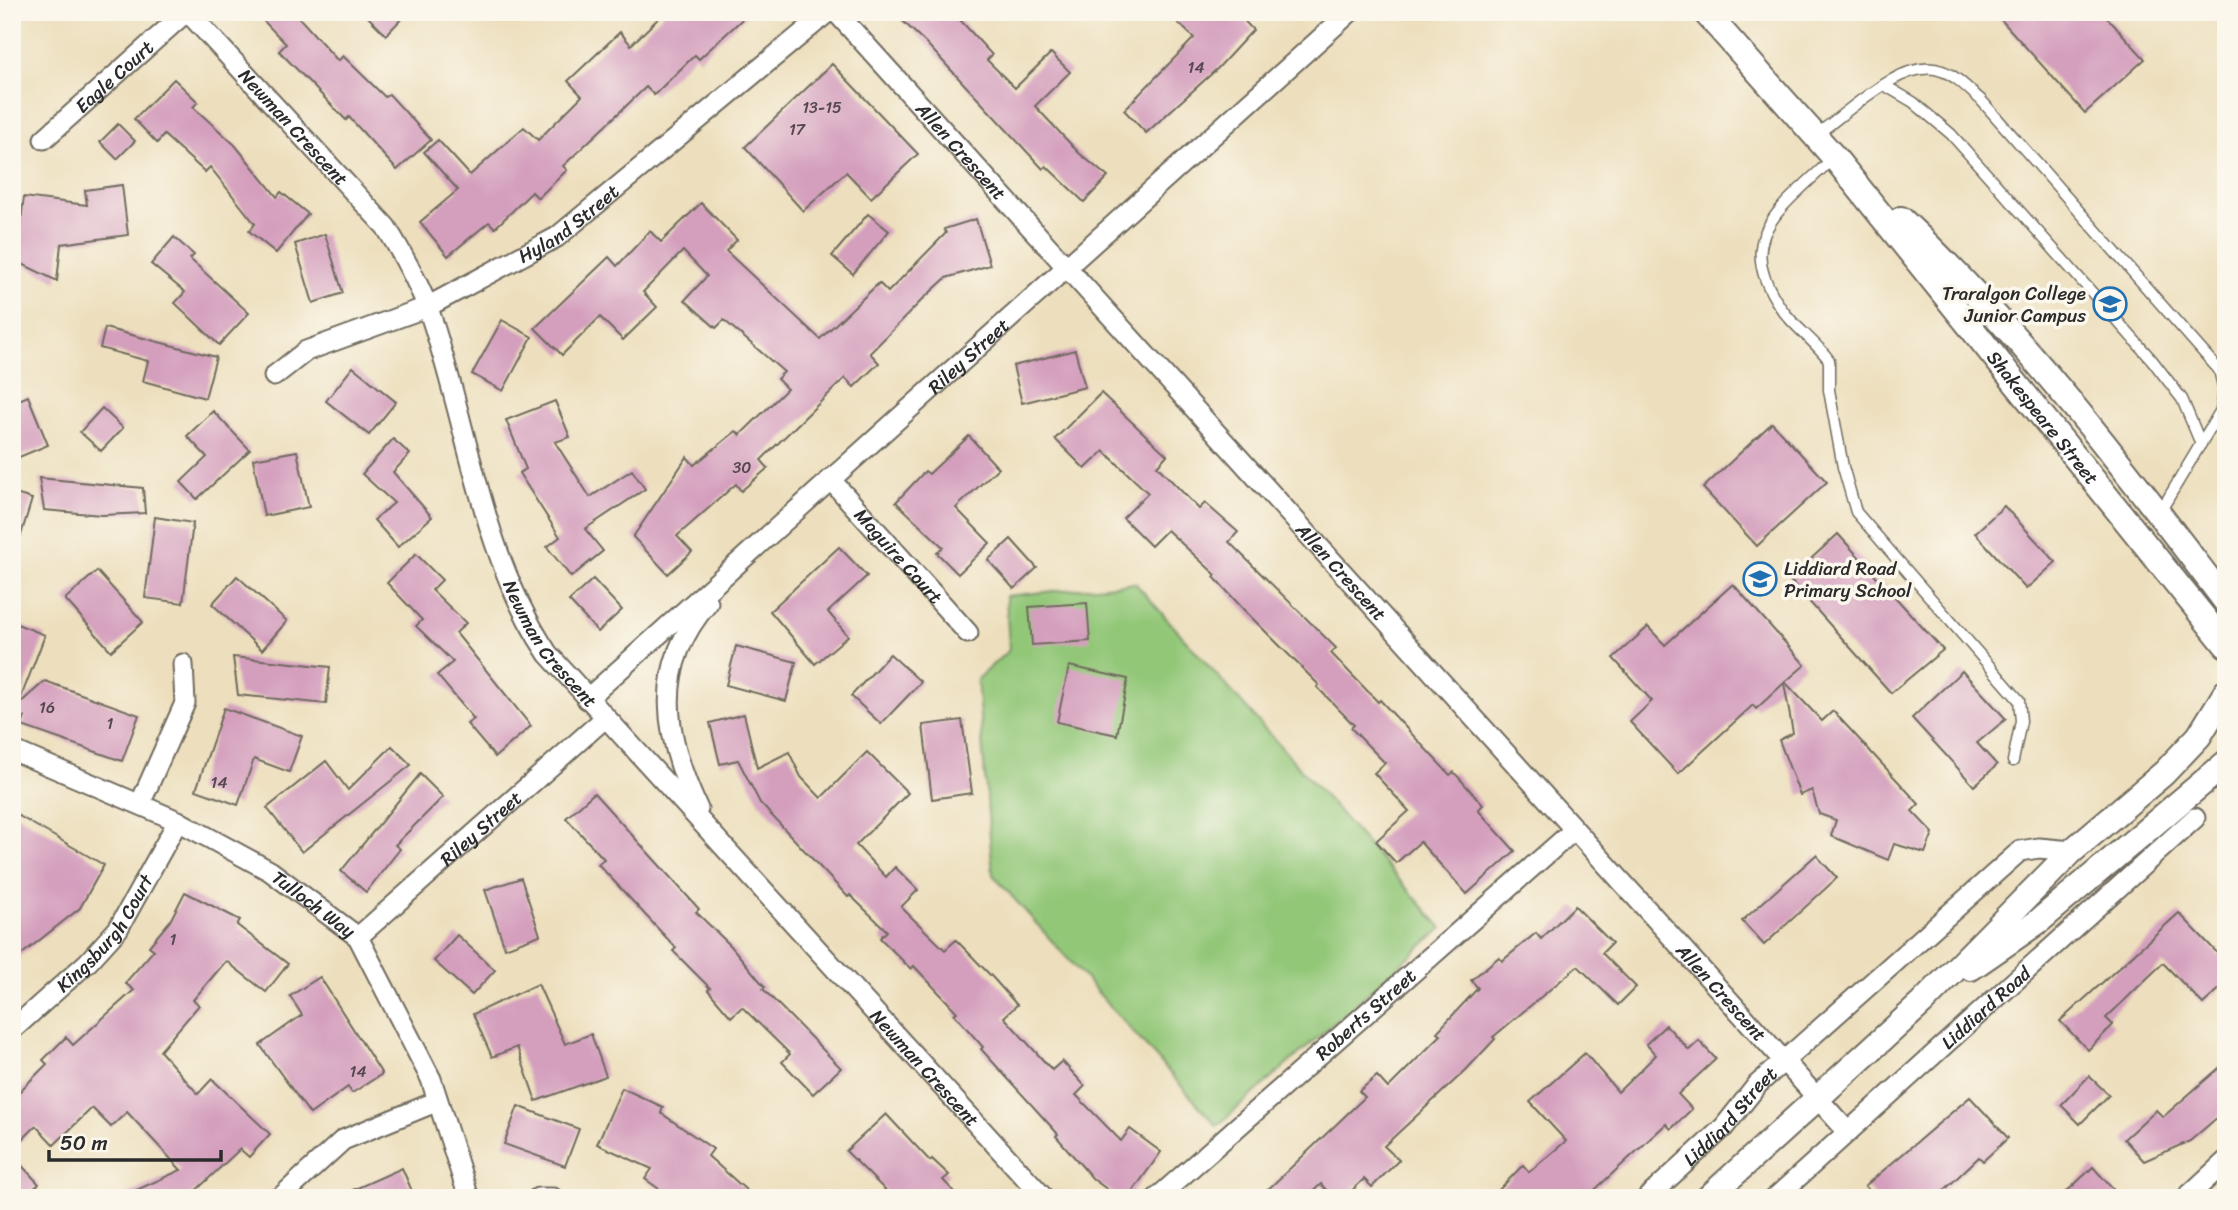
<svg xmlns="http://www.w3.org/2000/svg" width="2238" height="1210" font-family="Sriracha,sans-serif">
	<style>
		.green { fill: #93c778; stroke: #5f7952; stroke-width: 2 }
		.building { fill: #d49fbd }
		.lines { fill: none; stroke-linecap: round; stroke-linejoin: round }
		.service-casing { stroke: #6f6a5e; stroke-width: 13 }
		.minor-casing { stroke: #6f6a5e; stroke-width: 23 }
		.tertiary-casing { stroke: #6f6a5e; stroke-width: 28 }
		.service { stroke: #fff; stroke-width: 10 }
		.minor { stroke: #fff; stroke-width: 19 }
		.tertiary { stroke: #fff; stroke-width: 24 }
		.labels { text-anchor: middle; dominant-baseline: central; stroke-width: 7; stroke-linejoin: round; paint-order: stroke }
		.number-label { font-size: 16px; fill: #554850 }
		.street-label { font-size: 19px; fill: #2b2b2b; stroke: #fbf7ec }
		.poi-label { font-size: 19px; fill: #2b2b2b; stroke: #fbf7ec; text-anchor: end }
	</style>
	<rect width="100%" height="100%" fill="#fbf7ec"/>
	<filter id="ink" filterUnits="userSpaceOnUse"><feTurbulence type="fractalNoise" baseFrequency=".0143" numOctaves="2"/><feDisplacementMap in="SourceGraphic" scale="14" xChannelSelector="R" yChannelSelector="G"/><feConvolveMatrix kernelMatrix="1 2 1 2 8 2 1 2 1" color-interpolation-filters="sRGB"/></filter>
	<filter id="wash" filterUnits="userSpaceOnUse"><feTurbulence type="fractalNoise" baseFrequency=".00686" numOctaves="4" result="noise"/><feDisplacementMap in="SourceGraphic" scale="28" xChannelSelector="R" yChannelSelector="G"/><feGaussianBlur stdDeviation="1.57" result="paint"/><feColorMatrix in="noise" values="0 0 0 0 0 0 0 0 0 0 0 0 0 0 0 0 0 1.4 0 .05"/><feComposite in="paint" operator="in"/></filter>
	<g filter="url(#wash)">
		<rect width="100%" height="100%" fill="#eddfbd"/>
		<path class="green" d="M1135,583l307,345 -225,198 -224,-251 -16,-196 32,-29 -3,-54z"/>
		<g id="blocks">
			<g class="building">
				<path d="M255,12h39l44,49 5,-5 42,41 4,-3 42,46 -34,30 -48,-53 -3,3 -67,-69 7,-7z"/>
				<path d="M363,12h45l-22,23z"/>
				<path d="M665,12h85l-51,47 -4,-4 -41,40 -8,-8 -83,79 4,4 -29,28 -6,-6 -37,36 -6,-6 -41,34 -28,-34 38,-32 -34,-38 14,-12 32,35 54,-48 14,13 44,-44 -14,-15 52,-49 11,13z"/>
				<path d="M893,12h60l39,43 -5,5 28,28 36,-35 19,19 -35,34 44,47 29,24 -24,25 -38,-36 -3,3 -117,-126z"/>
				<path d="M1167,12h69l17,18 -35,38 -72,65 -22,-23 70,-72z"/>
				<path d="M1994,12h108l43,47 -60,54z"/>
				<path d="M832,64l86,90 -47,44 -25,-26 -43,39 -58,-64z"/>
				<path d="M174,79l24,23 -5,5 42,38 42,52 4,-5 27,22 -32,39 -27,-22 6,-7 -45,-57 -5,5 -41,-37 -7,8 -23,-24z"/>
				<path d="M118,124l17,17 -18,18 -17,-17z"/>
				<path d="M122,185l6,50 -67,9 -4,37 -41,-20 8,-64 63,8 -2,-15z"/>
				<path d="M701,203l36,37 -11,11 94,88 59,-56 9,9 58,-59 -2,-4 32,-10 14,46 -44,13 -23,21 -53,54 9,10 -25,24 -9,-9 -84,82 7,8 -27,23 -5,-7 -59,52 15,16 -24,22 -35,-37 54,-80 7,8 42,-34 4,4 47,-46 -10,-10 7,-7 -60,-52 -8,8 -31,-28 22,-24 -24,-25 -40,41 14,15 -34,33 -23,-23 -38,38 -27,-27 74,-71 8,9 33,-35 11,11z"/>
				<path d="M868,214l21,17 -36,43 -21,-18z"/>
				<path d="M325,234l18,59 -30,10 -18,-59z"/>
				<path d="M174,237l20,18 -4,4 59,54 -30,32 -44,-42 10,-11 -34,-28z"/>
				<path d="M502,320l30,17 -29,54 -31,-17z"/>
				<path d="M105,328l111,29 -11,41 -62,-17 5,-20 -48,-13z"/>
				<path d="M1075,350l10,37 -63,16 -9,-37z"/>
				<path d="M353,367l43,35 -27,33 -43,-34z"/>
				<path d="M1101,393l66,62 -10,11 42,43 6,-6 33,29 -9,10 107,106 -5,5 47,49 2,-2 70,75 4,-3 29,33 -5,5 37,41 -48,43 -47,-52 -24,21 -20,-22 33,-30 -35,-38 11,-10 -34,-35 3,-3 -37,-38 2,-2 -74,-74 -31,-34 2,-2 -49,-45 -16,16 -28,-28 25,-25 -44,-42 -19,18 -30,-30z"/>
				<path d="M28,396l20,49 -36,15v-57z"/>
				<path d="M555,401l15,36 -15,5 35,55 42,-27 13,19 -60,40 18,22 -32,26 -24,-30 13,-10 -41,-64 7,-4 -20,-49z"/>
				<path d="M102,408l21,20 -22,23 -21,-19z"/>
				<path d="M213,411l37,39 -53,49 -16,-17 26,-25 -20,-21z"/>
				<path d="M1772,423l55,59 -70,64 -54,-58z"/>
				<path d="M969,436l29,32 -42,40 34,35 -32,31 -21,-21 6,-6 -47,-45 29,-31 4,3z"/>
				<path d="M393,439l17,15 -17,18 39,45 -34,30 -24,-27 20,-17 -32,-29z"/>
				<path d="M297,451l12,56 -45,9 -11,-57z"/>
				<path d="M39,478l104,10 2,25 -43,2 -58,-5z"/>
				<path d="M12,493l20,6 -15,49 -5,-1z"/>
				<path d="M2004,506l52,56 -30,27 -51,-56z"/>
				<path d="M155,517l38,6 -10,80 -38,-5z"/>
				<path d="M1838,534l105,116 -52,43 -102,-114z"/>
				<path d="M1011,539l26,29 -23,21 -26,-29z"/>
				<path d="M839,547l28,29 -39,36 20,24 -33,28 -45,-53z"/>
				<path d="M416,554l26,26 -10,10 34,33 -10,10 75,93 -36,31 -28,-33 7,-5 -37,-44 16,-13 -37,-36 6,-6 -35,-37z"/>
				<path d="M97,571l46,51 -32,29 -46,-52z"/>
				<path d="M237,576l50,45 -25,29 -50,-46z"/>
				<path d="M593,579l29,31 -24,22 -29,-31z"/>
				<path d="M1733,584l72,81 -20,17 37,39 11,-10 86,93 -7,7 21,22 -8,20 -31,-9 -6,16 -57,-24 5,-16 -17,-6 -7,-24 -12,5 -21,-55 14,-7 -9,-50 -28,26 -3,-4 -75,69 -48,-52 22,-21 -39,-43 35,-31 17,18z"/>
				<path d="M1087,603l3,38 -58,4 -3,-38z"/>
				<path d="M12,622l33,13 -27,70 27,-24 94,34 -17,46 -100,-35 3,-9 -10,-4 -3,3z"/>
				<path d="M736,646l60,16 -10,39 -60,-16z"/>
				<path d="M890,654l31,28 -40,42 -30,-28z"/>
				<path d="M233,657l97,10 -4,37 -88,-9z"/>
				<path d="M1069,666l59,13 -11,56 -60,-13z"/>
				<path d="M1962,671l44,48 -29,24 20,22 -23,21 -62,-68z"/>
				<path d="M224,708l78,28 -13,36 -35,-13 -16,46 -42,-15z"/>
				<path d="M744,714l13,54 32,-16 12,25 20,21 46,-46 41,41 -52,52 30,32 9,-10 23,23 -17,17 44,43 11,-10 38,39 23,26 -13,12 48,53 10,-9 23,25 -9,9 45,46 9,-12 31,23 -33,46h-9l-26,-19 -37,-43 2,-2 -77,-85 2,-2 -29,-33 3,-2 -43,-46 -3,3 -31,-31 7,-7 -37,-36 -2,2 -88,-94 -22,-43 -18,4 -10,-41z"/>
				<path d="M962,720l10,73 -40,6 -9,-74z"/>
				<path d="M392,746l19,19 -109,87 -35,-44 59,-47 22,29z"/>
				<path d="M420,774l23,23 -48,48 5,4 -34,43 -25,-21z"/>
				<path d="M594,793l105,116 -3,3 35,34 34,41 -2,2 78,79 -28,26 -31,-32 8,-8 -48,-47 -11,10 -23,-27 2,-2 -37,-37 3,-3 -78,-84 6,-5 -38,-41z"/>
				<path d="M12,812l92,53 -24,43 -68,54z"/>
				<path d="M1816,855l21,23 -73,67 -22,-24z"/>
				<path d="M521,878l19,57 -35,13 -20,-58z"/>
				<path d="M185,892l55,28 -3,5 51,39 -22,28 -40,-31 -33,39 6,5 -39,46 38,43 14,-15 58,55 -21,23 -9,-8 -52,49h-69l62,-28 -54,-58 -16,15 -19,-19 -38,37 -18,-19 -24,24v-51l35,-35 -4,-4 23,-23 7,8 61,-55 -9,-7 29,-33 -5,-4 21,-25z"/>
				<path d="M1575,906l37,37 -10,10 34,34 -18,18 -40,-39 -85,71 2,2 -29,31 -82,76 15,14 -27,27 -8,-8 -20,19h-11l-12,-14 -15,14h-47l106,-101 -6,-6 18,-15 11,12 53,-53 -4,-3 41,-44 -7,-8 28,-23 3,4 34,-28 5,6z"/>
				<path d="M2179,913l47,49v21l-23,21 -40,-41 -57,55 7,7 -25,25 -28,-29z"/>
				<path d="M457,935l38,35 -23,25 -38,-34z"/>
				<path d="M320,977l62,97 -30,19 -4,-6 -38,27 -50,-69 42,-30 -12,-19z"/>
				<path d="M538,984l27,60 26,-10 15,42 -70,25 -19,-54 -25,10 -19,-43z"/>
				<path d="M1666,1025l23,25 10,-9 17,18 -38,35 14,15 -21,20 -5,-5 -80,74h-95l32,-33 6,7 37,-31 -36,-39 55,-49 33,39 38,-37 -10,-11z"/>
				<path d="M2226,1062v48l-36,31 -46,20 -20,-22 32,-29 7,7z"/>
				<path d="M2089,1076l20,19 -29,29 -19,-19z"/>
				<path d="M622,1088l41,19 -2,6 52,36 -5,7 47,42h-83l-27,-19 7,-10 -55,-25z"/>
				<path d="M1970,1097l38,41 -25,23 -4,-4 -43,41h-60l-11,-12z"/>
				<path d="M518,1106l61,23 -14,37 -61,-22z"/>
				<path d="M886,1114l44,47 2,-2 17,16 -6,5 17,18h-67l-47,-47z"/>
				<path d="M12,1155l27,29 -16,14 -11,-10z"/>
				<path d="M2093,1167l28,31h-61z"/>
				<path d="M402,1168l13,30h-80z"/>
			</g>
		</g>
	</g>
	<g filter="url(#ink)">
		<use href="#blocks" fill-opacity="0" stroke="#6f6a5e" stroke-width="2"/>
		<g class="lines">
			<defs>
				<g id="service">
					<path d="M1884,85l29,17 38,32 201,226 30,39 19,45"/>
					<path d="M1816,135c30,-21 88,-79 126,-64 15,5 27,19 39,29l238,270 5,20 -3,20 -61,102"/>
					<path d="M1834,157c-50,50 -104,78 -53,151 13,19 34,33 48,52v30l14,77 13,45 163,188 2,21 -8,40"/>
				</g>
				<g id="minor">
					<path id="s1" d="M188,12l198,215c16,26 31,53 42,81 40,114 52,245 120,346l496,544"/>
					<path id="s2" d="M836,12l1012,1120"/>
					<path id="s3" d="M44,139l142,-127"/>
					<path id="s4" d="M274,376l32,-25 121,-44 130,-70 271,-225"/>
					<path id="s5" d="M830,479l138,154"/>
					<path id="s6" d="M587,699l763,-687"/>
					<path id="s7" d="M12,750l166,71 92,50 88,66 73,142 38,119"/>
					<path d="M140,804l45,-101 -2,-39"/>
					<path d="M698,809c-33,-71 -47,-141 10,-206"/>
					<path id="s8" d="M358,937l247,-219"/>
					<path id="s9" d="M12,1030l76,-68 30,-33 60,-108"/>
					<path d="M280,1198l63,-58 95,-39"/>
					<path d="M538,1198h15"/>
					<path id="s10" d="M1157,1198l417,-368"/>
					<path id="s11" d="M1647,1198l77,-71 34,-43 262,-233 19,-3 33,3"/>
					<path id="s12" d="M1775,1198l420,-380"/>
					<path d="M2186,1198l40,-37"/>
				</g>
				<g id="tertiary">
					<path id="s13" d="M1705,12l129,145 392,488"/>
					<path d="M1901,219c122,115 224,249 325,383"/>
					<path d="M1971,968l68,-47 187,-158"/>
					<path d="M1708,1198l214,-195 150,-152 92,-78 35,-37 27,-44"/>
				</g>
			</defs>
			<use href="#service" class="service-casing"/>
			<use href="#minor" class="minor-casing"/>
			<use href="#tertiary" class="tertiary-casing"/>
			<use href="#service" class="service"/>
			<use href="#minor" class="minor"/>
			<use href="#tertiary" class="tertiary"/>
		</g>
	</g>
	<defs>
		<symbol id="school-ring" viewBox="-11 -11 22 22"><circle r="9.5" fill="#fbf7ec" stroke="#1f6fb2" stroke-width="1.5"/><path d="M0-5L7-2L0 1L-7-2ZM-4 1L0 2.5L4 1V4Q0 6-4 4Z" fill="#1f6fb2"/></symbol>
	</defs>
	<g fill-rule="evenodd">
		<use href="#school-ring" x="2091" y="285" width="38" height="38"/>
		<use href="#school-ring" x="1741" y="560" width="38" height="38"/>
	</g>
	<g class="labels">
		<g class="number-label">
			<text x="1196" y="67">14</text>
			<text x="822" y="107">13-15</text>
			<text x="797" y="129">17</text>
			<text x="742" y="467">30</text>
			<text x="47" y="707">16</text>
			<text x="110" y="723">1</text>
			<text x="219" y="782">14</text>
			<text x="173" y="939">1</text>
			<text x="358" y="1071">14</text>
		</g>
		<g class="street-label">
			<text stroke="none"><textPath href="#s3" startOffset="94">Eagle Court</textPath></text>
			<text stroke="none"><textPath href="#s1" startOffset="156">Newman Crescent</textPath></text>
			<text stroke="none"><textPath href="#s2" startOffset="187">Allen Crescent</textPath></text>
			<text stroke="none"><textPath href="#s4" startOffset="334">Hyland Street</textPath></text>
			<text stroke="none"><textPath href="#s6" startOffset="513">Riley Street</textPath></text>
			<text stroke="none"><textPath href="#s13" startOffset="528">Shakespeare Street</textPath></text>
			<text stroke="none"><textPath href="#s5" startOffset="103">Maguire Court</textPath></text>
			<text stroke="none"><textPath href="#s2" startOffset="754">Allen Crescent</textPath></text>
			<text stroke="none"><textPath href="#s1" startOffset="744">Newman Crescent</textPath></text>
			<text stroke="none"><textPath href="#s8" startOffset="164">Riley Street</textPath></text>
			<text stroke="none"><textPath href="#s7" startOffset="340">Tulloch Way</textPath></text>
			<text stroke="none"><textPath href="#s9" startOffset="135">Kingsburgh Court</textPath></text>
			<text stroke="none"><textPath href="#s2" startOffset="1321">Allen Crescent</textPath></text>
			<text stroke="none"><textPath href="#s12" startOffset="284">Liddiard Road</textPath></text>
			<text stroke="none"><textPath href="#s10" startOffset="278">Roberts Street</textPath></text>
			<text stroke="none"><textPath href="#s1" startOffset="1311">Newman Crescent</textPath></text>
			<text stroke="none"><textPath href="#s11" startOffset="117">Liddiard Street</textPath></text>
		</g>
		<g class="poi-label">
			<text x="2086" y="293">Traralgon College<tspan x="2086" dy="22">Junior Campus</tspan></text>
			<text x="1784" y="568" text-anchor="start">Liddiard Road<tspan x="1784" dy="22">Primary School</tspan></text>
		</g>
	</g>
	<rect width="2238" height="1210" fill="none" stroke="#fbf7ec" stroke-width="42"/>
	<path d="M49 1150v10h172v-10" fill="none" stroke="#2b2b2b" stroke-width="3.5"/>
	<text x="60" y="1150" font-size="21" fill="#2b2b2b" stroke="#fbf7ec" stroke-width="5" paint-order="stroke">50 m</text>
</svg>
